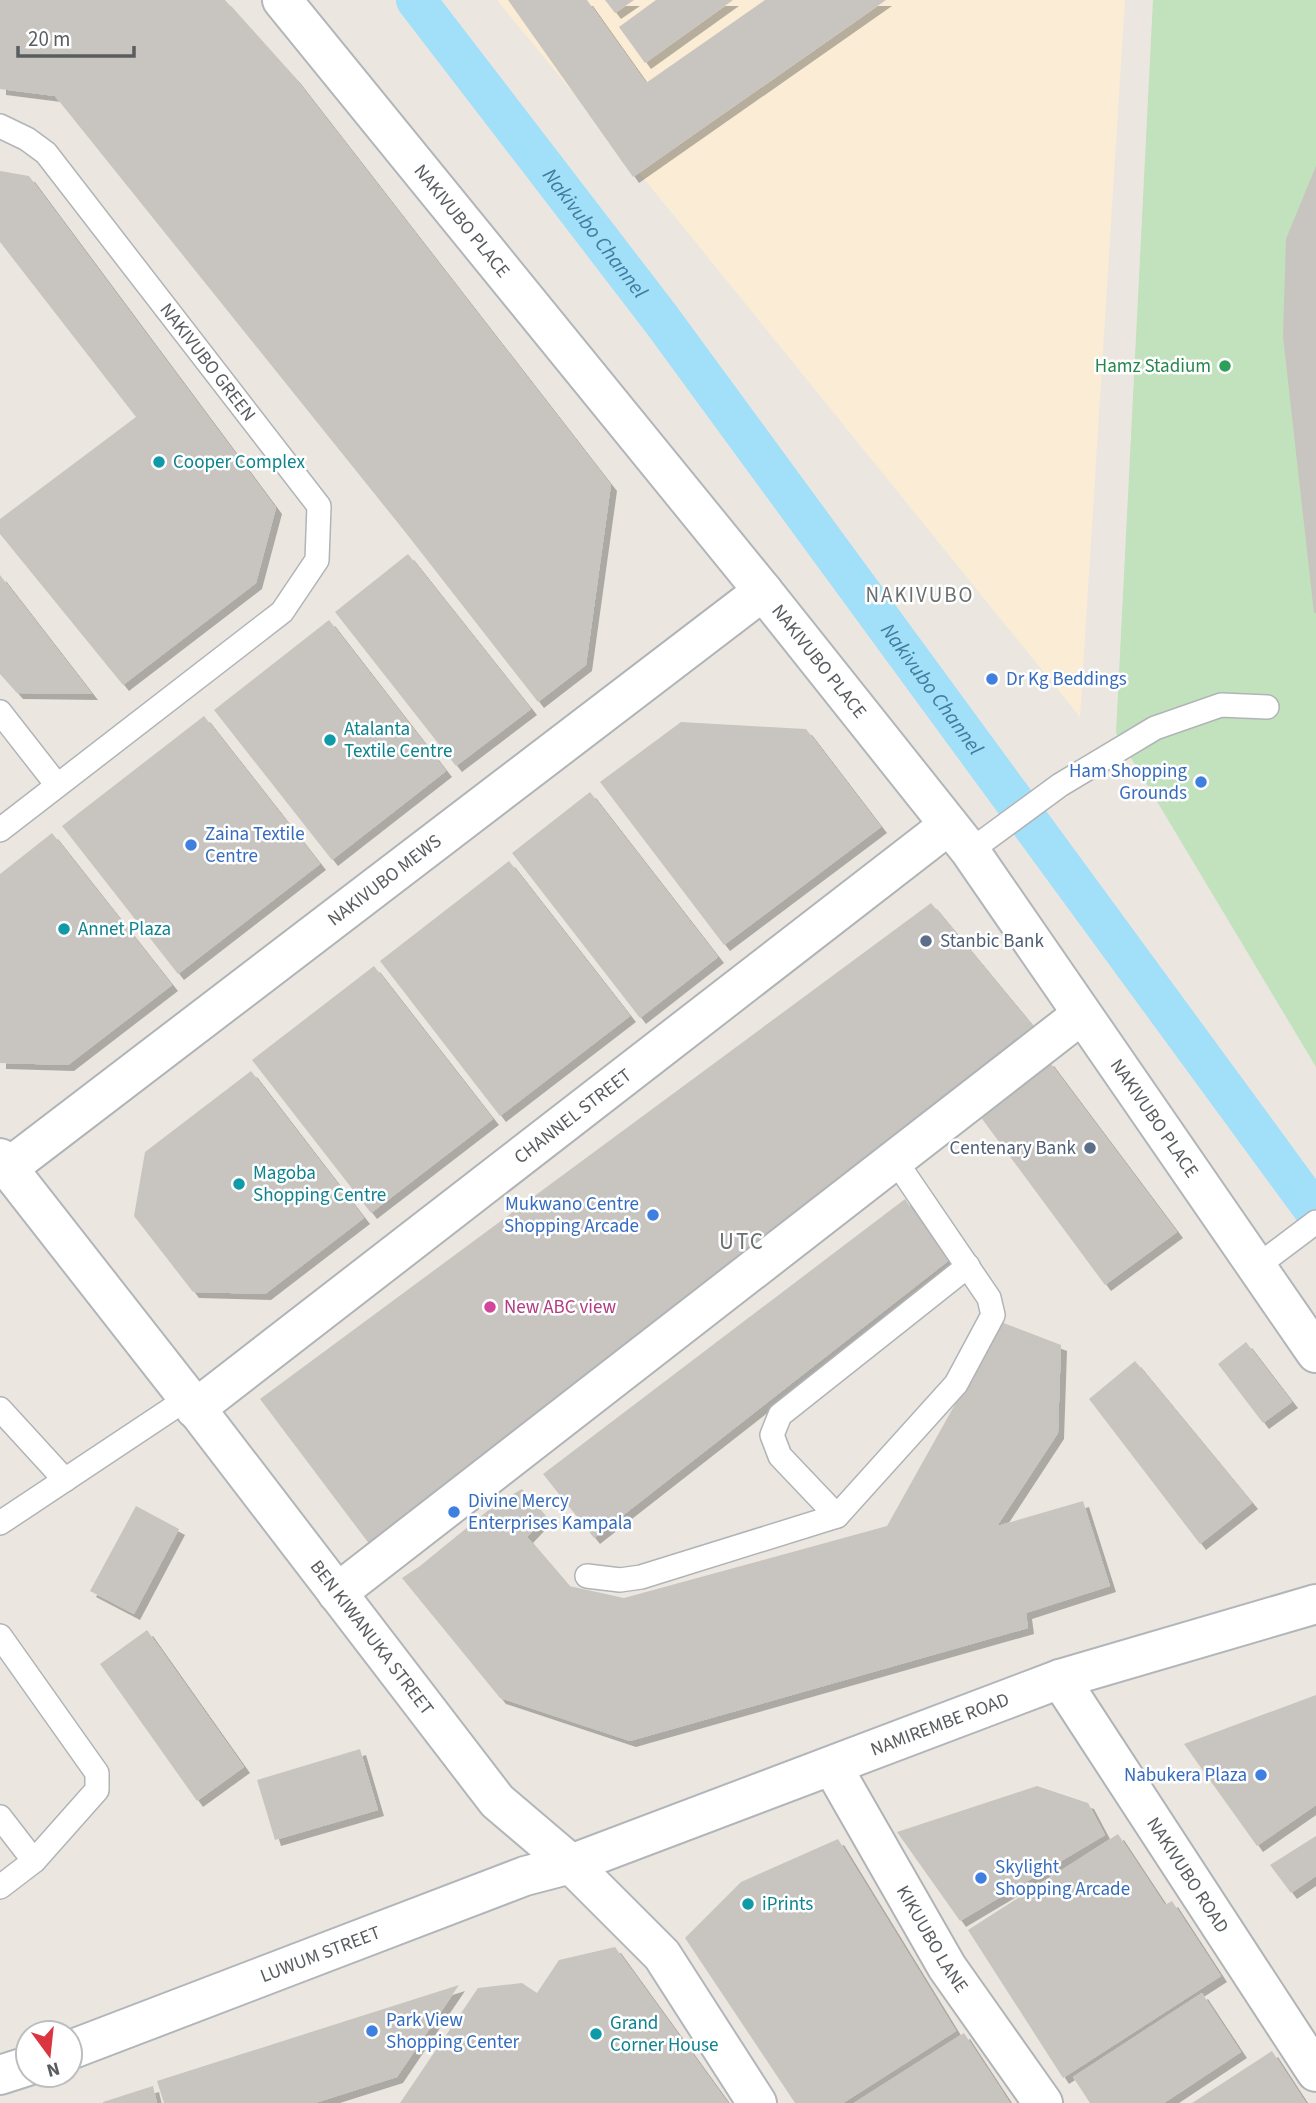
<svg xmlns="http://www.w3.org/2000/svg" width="1316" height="2103" font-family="'Source Sans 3',sans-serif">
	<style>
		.commercial { fill: #faecd5 }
		.green { fill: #c2e1bd }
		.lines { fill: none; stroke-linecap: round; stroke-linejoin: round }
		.canal { stroke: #a2dff8; stroke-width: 40 }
		.building { fill: #c8c4bf; filter: url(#shadow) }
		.service-casing { stroke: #b1b4b7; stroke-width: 26 }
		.minor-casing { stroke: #b1b4b7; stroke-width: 42 }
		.secondary-casing { stroke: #b2b6ba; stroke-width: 42 }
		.service { stroke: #fff; stroke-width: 23 }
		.minor { stroke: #fff; stroke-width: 38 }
		.secondary { stroke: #fff; stroke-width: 38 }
		.leisure-dot { fill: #2e9e5b; stroke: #fff; stroke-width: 2.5 }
		.culture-dot { fill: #0f9aa8; stroke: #fff; stroke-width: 2.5 }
		.shop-dot { fill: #3f7fe0; stroke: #fff; stroke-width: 2.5 }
		.service-dot { fill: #5c6f8a; stroke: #fff; stroke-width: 2.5 }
		.hotel-dot { fill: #d1479c; stroke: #fff; stroke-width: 2.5 }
		.labels { text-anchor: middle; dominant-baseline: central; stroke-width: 5; stroke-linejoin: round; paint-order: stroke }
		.street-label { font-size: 19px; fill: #595d60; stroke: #fff }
		.leisure-label { font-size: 19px; fill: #27864d; stroke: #fff; text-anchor: end }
		.culture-label { font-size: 19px; fill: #0d838f; stroke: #fff; text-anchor: start }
		.shop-label { font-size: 19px; fill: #366cbe; stroke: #fff; text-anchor: start }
		.service-label { font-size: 19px; fill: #4e5e75; stroke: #fff; text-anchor: start }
		.hotel-label { font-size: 19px; fill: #b23c85; stroke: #fff; text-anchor: start }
		.water-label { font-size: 21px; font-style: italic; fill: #407c9f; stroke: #fff }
		.neighbourhood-label { font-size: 21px; letter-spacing: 2px; fill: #6a6f72; stroke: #fff }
		.quarter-label { font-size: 23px; letter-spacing: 2px; fill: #6a6f72; stroke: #fff }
	</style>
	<defs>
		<filter id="shadow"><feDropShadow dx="6" dy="6" stdDeviation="0" flood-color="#0004"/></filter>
	</defs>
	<rect width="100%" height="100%" fill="#ebe7e0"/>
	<path class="commercial" d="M497,0h628l-45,717 -404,-499z"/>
	<path class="green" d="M1153,0h163v1067l-200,-334z"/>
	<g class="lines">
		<path class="canal" id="s1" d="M416,0l245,319 655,894"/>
	</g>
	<g class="building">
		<path d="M0,0h225l70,78 316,407 -25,180 -48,37 -132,-169 -351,-437 -55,-7z"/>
		<path d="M508,0h79l59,83 119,-83h121l-253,177z"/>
		<path d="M605,0h29l-19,13z"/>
		<path d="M656,0h77l-88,63 -26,-36z"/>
		<path d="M1316,166v447h-2l-31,-277 3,-97z"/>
		<path d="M0,171l29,5 247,332 -20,75 -133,102 -123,-151v-15l136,-102 -136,-175z"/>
		<path d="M408,554l123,155 -75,57 -121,-154z"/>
		<path d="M0,575l92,119 -75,-1 -17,-19z"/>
		<path d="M329,620l117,151 -114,89 -118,-150z"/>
		<path d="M204,716l116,148 -142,110 -116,-148z"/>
		<path d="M681,722l125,7 75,98 -157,118 -124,-163z"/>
		<path d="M590,792l128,165 -78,61 -128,-165z"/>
		<path d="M52,833l120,152 -104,80 -68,-2v-189z"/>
		<path d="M509,861l121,155 -130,100 -120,-155z"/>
		<path d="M931,903l105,127 -666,515 -110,-146z"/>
		<path d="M374,966l119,153 -122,94 -119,-153z"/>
		<path d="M1048,1060l129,172 -72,53 -128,-173z"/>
		<path d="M251,1071l113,147 -99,76 -72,-2 -59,-76 11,-64z"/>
		<path d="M905,1199l43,62 -354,277 -51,-64z"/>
		<path d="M1001,1322l60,23 -3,88 -61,93 86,-25 27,85 -84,27 2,15 -398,113 -130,-43 -98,-120 18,-12 76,-62 26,-15 24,28 -19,20 42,49 55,12 263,-72z"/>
		<path d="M1246,1342l46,60 -29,21 -45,-59z"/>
		<path d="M1135,1361l117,142 -52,41 -111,-145z"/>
		<path d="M136,1506l43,23 -45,85 -44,-23z"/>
		<path d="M147,1630l97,137 -47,34 -97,-137z"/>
		<path d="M1316,1695v110l-59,41 -73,-102z"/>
		<path d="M360,1749l18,61 -103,30 -18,-60z"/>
		<path d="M1037,1786l51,17 17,32 -145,86 -63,-89z"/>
		<path d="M1118,1834l47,71 7,-4 49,75 -158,102 -95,-148z"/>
		<path d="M1316,1836v40l-25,17 -21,-28z"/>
		<path d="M838,1839l118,192 -113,72h-48l-110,-165 56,-56z"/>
		<path d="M615,1947l113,156h-328l78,-115 44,-5 15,10 22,-33z"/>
		<path d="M459,1985l-62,92 -82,26h-151l-7,-22z"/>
		<path d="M1202,1993l39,59 -77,51h-74l-17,-26z"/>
		<path d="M964,2033l46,70h-156z"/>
		<path d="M1272,2051l34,52h-114z"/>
		<path d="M153,2086l4,17h-54v-1z"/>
	</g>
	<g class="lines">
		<defs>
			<g id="service">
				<path id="s2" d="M0,126l27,13 19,14 273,353 -2,54 -35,52 -282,218"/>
				<path d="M0,712l57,73"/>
				<path d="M970,851l90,-66 95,-57 66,-23 46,2"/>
				<path d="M1256,1267l60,-45"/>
				<path d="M0,1409l65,71"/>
				<path d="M837,1516l-57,-60 -8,-21 8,-20 188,-149"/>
				<path d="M0,1523l188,-125"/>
				<path d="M587,1576l33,4 21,-3 196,-61 119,-132 37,-69 -4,-17 -94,-138"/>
				<path d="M0,1636l97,137v17l-63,71 -34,26"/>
				<path d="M0,1817l34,44"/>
			</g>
			<g id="minor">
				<path id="s3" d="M8,1168l755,-577"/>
				<path id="s4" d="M195,1409l754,-584"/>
				<path d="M337,1593l744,-578"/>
				<path id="s5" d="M1060,1679l256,393"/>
				<path id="s6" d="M832,1766l115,201 96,136"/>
			</g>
			<g id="secondary">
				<path id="s7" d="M282,0l481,591 207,260 346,502"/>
				<path id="s8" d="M0,1158l188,240 309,403 74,63 91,91 95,148"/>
				<path id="s9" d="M70,2050l455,-174 46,-12 489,-185 256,-75"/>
				<path d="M0,2075l28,-9"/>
			</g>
		</defs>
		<use href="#service" class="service-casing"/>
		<use href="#minor" class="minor-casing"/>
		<use href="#secondary" class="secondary-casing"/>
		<use href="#service" class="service"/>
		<use href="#minor" class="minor"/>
		<use href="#secondary" class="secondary"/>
	</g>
	<circle class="leisure-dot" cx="1225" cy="366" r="7"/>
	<g class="culture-dot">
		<circle cx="159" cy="462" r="7"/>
		<circle cx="330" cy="740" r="7"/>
		<circle cx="64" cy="929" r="7"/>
		<circle cx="239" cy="1184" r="7"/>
		<circle cx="748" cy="1904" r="7"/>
		<circle cx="596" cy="2034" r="7"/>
	</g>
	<g class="shop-dot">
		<circle cx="992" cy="679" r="7"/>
		<circle cx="1201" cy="782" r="7"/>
		<circle cx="191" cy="845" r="7"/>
		<circle cx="653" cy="1215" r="7"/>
		<circle cx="454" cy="1512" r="7"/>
		<circle cx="1261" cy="1775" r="7"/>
		<circle cx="981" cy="1878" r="7"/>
		<circle cx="372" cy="2031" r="7"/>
	</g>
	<g class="service-dot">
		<circle cx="926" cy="941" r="7"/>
		<circle cx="1090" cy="1148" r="7"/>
	</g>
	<circle class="hotel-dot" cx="490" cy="1307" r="7"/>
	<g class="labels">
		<g class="street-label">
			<text stroke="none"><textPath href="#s7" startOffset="285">NAKIVUBO PLACE</textPath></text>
			<text stroke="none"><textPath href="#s2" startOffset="318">NAKIVUBO GREEN</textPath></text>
			<text stroke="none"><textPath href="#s7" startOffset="852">NAKIVUBO PLACE</textPath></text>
			<text stroke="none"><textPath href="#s3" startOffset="474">NAKIVUBO MEWS</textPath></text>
			<text stroke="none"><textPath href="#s4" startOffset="478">CHANNEL STREET</textPath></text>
			<text stroke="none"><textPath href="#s7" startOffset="1419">NAKIVUBO PLACE</textPath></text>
			<text stroke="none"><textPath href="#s8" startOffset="607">BEN KIWANUKA STREET</textPath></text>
			<text stroke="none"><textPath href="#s9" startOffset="929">NAMIREMBE ROAD</textPath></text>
			<text stroke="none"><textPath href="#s5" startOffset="234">NAKIVUBO ROAD</textPath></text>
			<text stroke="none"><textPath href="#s6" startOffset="200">KIKUUBO LANE</textPath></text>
			<text stroke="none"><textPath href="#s9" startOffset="268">LUWUM STREET</textPath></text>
		</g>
		<g class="leisure-label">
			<text x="1211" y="366">Hamz Stadium</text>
		</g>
		<g class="culture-label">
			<text x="173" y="462">Cooper Complex</text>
			<text x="344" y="729">Atalanta<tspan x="344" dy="22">Textile Centre</tspan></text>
			<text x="78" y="929">Annet Plaza</text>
			<text x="253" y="1173">Magoba<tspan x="253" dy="22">Shopping Centre</tspan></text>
			<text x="762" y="1904">iPrints</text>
			<text x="610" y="2023">Grand<tspan x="610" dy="22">Corner House</tspan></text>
		</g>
		<g class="shop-label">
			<text x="1006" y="679">Dr Kg Beddings</text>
			<text x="1187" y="771" text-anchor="end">Ham Shopping<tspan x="1187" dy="22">Grounds</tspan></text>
			<text x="205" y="834">Zaina Textile<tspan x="205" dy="22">Centre</tspan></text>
			<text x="639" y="1204" text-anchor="end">Mukwano Centre<tspan x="639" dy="22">Shopping Arcade</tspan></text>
			<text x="468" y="1501">Divine Mercy<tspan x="468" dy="22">Enterprises Kampala</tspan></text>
			<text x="1247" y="1775" text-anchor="end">Nabukera Plaza</text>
			<text x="995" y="1867">Skylight<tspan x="995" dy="22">Shopping Arcade</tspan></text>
			<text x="386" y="2020">Park View<tspan x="386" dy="22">Shopping Center</tspan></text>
		</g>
		<g class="service-label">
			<text x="940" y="941">Stanbic Bank</text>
			<text x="1076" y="1148" text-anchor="end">Centenary Bank</text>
		</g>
		<g class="hotel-label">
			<text x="504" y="1307">New ABC view</text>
		</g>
		<g class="water-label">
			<text stroke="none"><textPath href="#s1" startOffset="294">Nakivubo Channel</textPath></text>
			<text stroke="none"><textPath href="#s1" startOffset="861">Nakivubo Channel</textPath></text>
		</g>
		<g class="neighbourhood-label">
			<text x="920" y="595">NAKIVUBO</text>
		</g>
		<g class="quarter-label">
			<text x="742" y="1241">UTC</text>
		</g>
	</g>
	<g transform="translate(49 2054) rotate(165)"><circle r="33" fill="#ffffff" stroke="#bdbebf" stroke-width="2"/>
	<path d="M0-5L12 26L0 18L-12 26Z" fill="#db3540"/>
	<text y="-10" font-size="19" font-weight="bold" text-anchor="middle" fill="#595d60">N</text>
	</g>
	<path d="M18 46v10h116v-10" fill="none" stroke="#595d60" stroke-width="3.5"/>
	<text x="28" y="46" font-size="21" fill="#595d60" stroke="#ffffff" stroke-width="5" paint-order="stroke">20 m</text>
</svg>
